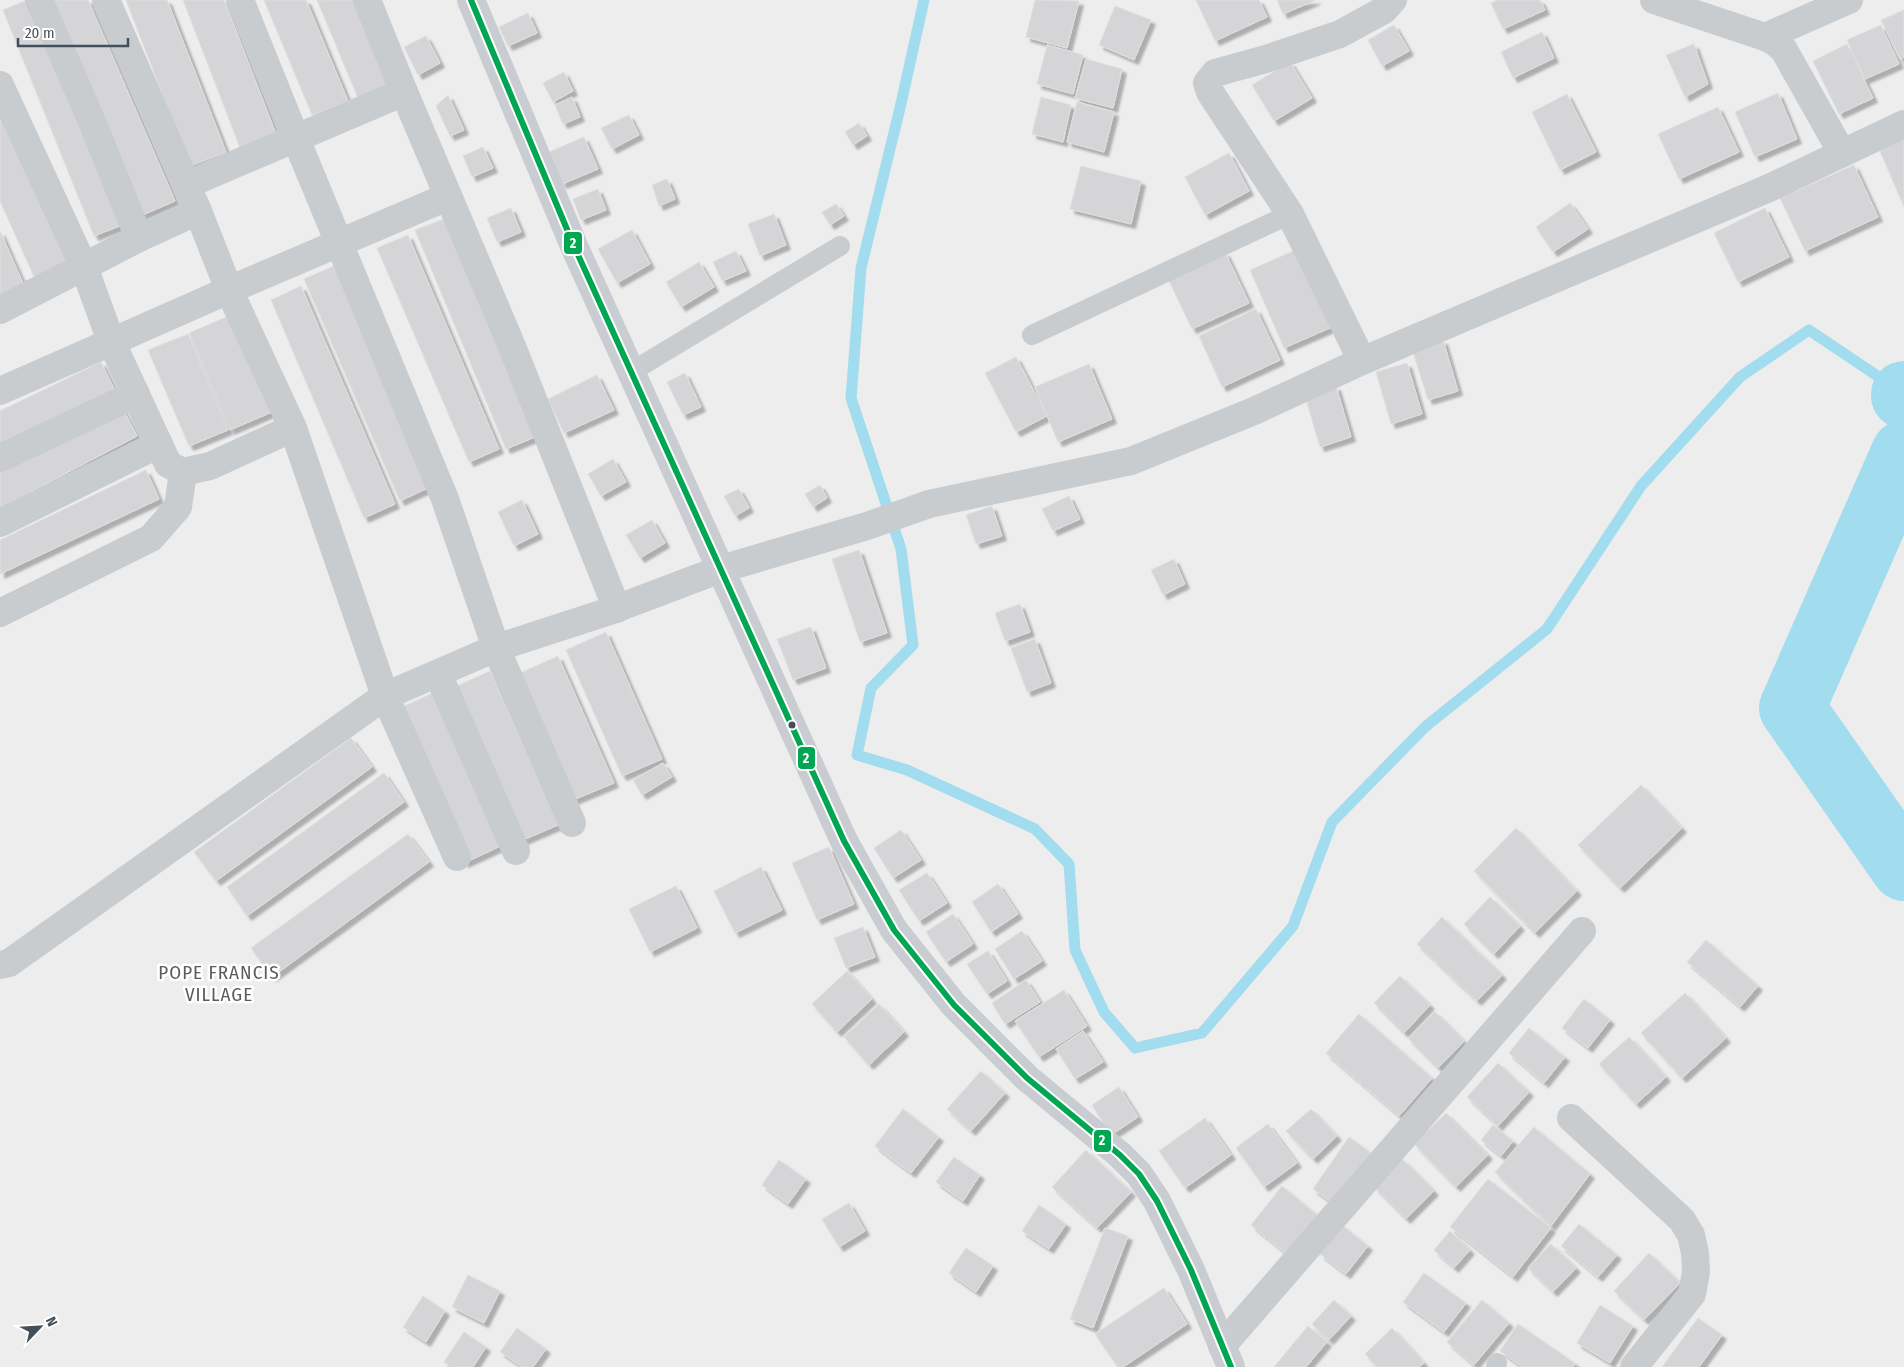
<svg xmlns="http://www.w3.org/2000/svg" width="1904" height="1367" font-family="'Fira Sans Condensed',sans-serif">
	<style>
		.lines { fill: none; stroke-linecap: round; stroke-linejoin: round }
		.stream { stroke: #a1dcef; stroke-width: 11 }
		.river { stroke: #a1dcef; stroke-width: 66 }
		.building { fill: #d5d5d7; stroke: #dfdfe0; filter: url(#shadow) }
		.lane { stroke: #c9ccce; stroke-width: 20 }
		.street { stroke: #c9ccce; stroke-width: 28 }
		.secondary { stroke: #c9cdd1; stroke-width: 28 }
		.bus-1-casing { stroke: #fff; stroke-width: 10 }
		.bus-1 { stroke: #00a651; stroke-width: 6 }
		.bus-dot { fill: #434f5a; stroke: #fff; stroke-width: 2 }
		.labels { text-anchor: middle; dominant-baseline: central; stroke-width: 5; stroke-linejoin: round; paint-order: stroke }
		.neighbourhood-label { font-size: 19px; letter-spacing: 1px; fill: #585c61; stroke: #fff }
		.line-badge { stroke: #fff; stroke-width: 2 }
		.badge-label { font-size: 14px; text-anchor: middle; font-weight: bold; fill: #fff }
	</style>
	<defs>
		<filter id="shadow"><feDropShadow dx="4.5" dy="4.5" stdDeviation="1" flood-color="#0004"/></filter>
	</defs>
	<rect width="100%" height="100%" fill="#eeeded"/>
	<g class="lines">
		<path class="stream" d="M924,0l-24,108 -39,160 -10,130 50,151 12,96 -42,43 -14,67 50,15 128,59 34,35 6,86 29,62 31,36 67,-15 91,-107 39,-104 93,-95 122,-98 94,-143 99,-109 69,-47 95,64"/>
		<g class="river">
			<path d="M1904,394v2"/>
			<path d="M1904,453l-112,255 112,160"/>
		</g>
	</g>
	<g class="building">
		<path d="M27,0l95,225 -28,11 -91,-226z"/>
		<path d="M46,0h42l87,201 -35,15z"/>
		<path d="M126,0h41l59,152 -36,14z"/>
		<path d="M183,0h41l52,134 -36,14z"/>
		<path d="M264,0h42l42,101 -36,14z"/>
		<path d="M317,0h42l35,83 -36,15z"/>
		<path d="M1035,0l44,1 -12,47 -41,-11z"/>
		<path d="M1196,0h63l8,17 -52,24z"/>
		<path d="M1277,0h39l-33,14z"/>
		<path d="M1497,0h43l5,10 -42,19 -12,-26z"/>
		<path d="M1115,6l36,14 -17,40 -35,-15z"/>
		<path d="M1904,10v47l-4,2 -19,-39z"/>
		<path d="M528,13l9,20 -29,13 -9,-19z"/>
		<path d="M1394,25l15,26 -27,15 -14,-26z"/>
		<path d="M1881,25l18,39 -34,15 -18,-39z"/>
		<path d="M1542,32l12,26 -41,20 -12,-26z"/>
		<path d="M426,36l14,27 -22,12 -14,-28z"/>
		<path d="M1694,44l14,40 -23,13 -19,-42z"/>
		<path d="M1847,44l26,54 -34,16 -26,-53z"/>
		<path d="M1047,45l36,10 -10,39 -36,-10z"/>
		<path d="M1086,59l36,10 -9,39 -38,-10z"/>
		<path d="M1290,62l22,36 -38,23 -22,-36z"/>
		<path d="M564,72l9,19 -20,11 -10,-19z"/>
		<path d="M1778,93l19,46 -42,18 -20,-45z"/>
		<path d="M1567,94l29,58 -36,18 -28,-58z"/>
		<path d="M448,95l16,35 -14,6 -14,-30z"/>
		<path d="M572,97l8,20 -17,7 -8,-19z"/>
		<path d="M1041,97l30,8 -8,37 -31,-8z"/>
		<path d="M1077,102l37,10 -10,40 -37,-10z"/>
		<path d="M0,105l72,160 -36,16 -36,-80z"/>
		<path d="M1718,107l21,45 -60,27 -21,-45z"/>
		<path d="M629,115l10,20 -27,14 -11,-21z"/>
		<path d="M859,123l8,13 -14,9 -8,-13z"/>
		<path d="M584,137l14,32 -36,15 -13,-32z"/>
		<path d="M1904,138v69l-25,-58z"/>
		<path d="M483,147l10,21 -21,9 -9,-21z"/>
		<path d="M1229,153l20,38 -44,24 -20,-38z"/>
		<path d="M1854,165l24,52 -73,34 -25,-53z"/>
		<path d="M1081,166l60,15 -10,43 -61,-15z"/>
		<path d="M667,179l8,20 -16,7 -7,-21z"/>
		<path d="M598,189l8,21 -25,10 -8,-21z"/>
		<path d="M1570,203l18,26 -35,23 -17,-25z"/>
		<path d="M836,204l8,12 -14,9 -8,-13z"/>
		<path d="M511,208l10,24 -24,10 -10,-24z"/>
		<path d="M1765,208l24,49 -51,25 -24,-49z"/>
		<path d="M774,214l12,31 -26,11 -12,-32z"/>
		<path d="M449,217l91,218 -34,14 -91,-219z"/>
		<path d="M632,230l18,34 -33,19 -19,-34z"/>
		<path d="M0,231l25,57 -25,11z"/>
		<path d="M408,235l91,214 -30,13 -92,-214z"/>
		<path d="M1298,249l34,78 -48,21 -34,-78z"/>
		<path d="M736,251l10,20 -24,10 -9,-19z"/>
		<path d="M1225,252l24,51 -57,26 -24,-50z"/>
		<path d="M699,262l15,25 -33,20 -15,-25z"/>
		<path d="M334,266l96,221 -30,14 -96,-222z"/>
		<path d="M301,286l94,218 -31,14 -93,-218z"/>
		<path d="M1256,309l24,51 -58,27 -23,-51z"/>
		<path d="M231,315l41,97 -42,18 -41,-97z"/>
		<path d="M188,334l40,96 -39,16 -41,-96z"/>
		<path d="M1443,340l15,51 -30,9 -16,-51z"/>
		<path d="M1016,357l31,59 -31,16 -31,-59z"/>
		<path d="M101,362l14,29 -115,54v-34z"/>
		<path d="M1407,363l15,51 -31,10 -15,-52z"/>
		<path d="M1089,364l23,55 -54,23 -23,-55z"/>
		<path d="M685,373l16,34 -18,8 -16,-33z"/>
		<path d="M597,375l17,35 -50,23 -16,-34z"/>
		<path d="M1336,386l15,51 -31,10 -15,-51z"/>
		<path d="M122,408l15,28 -137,72v-36z"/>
		<path d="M613,459l13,23 -25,14 -13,-22z"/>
		<path d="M146,470l13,29 -159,75v-34z"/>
		<path d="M820,485l7,13 -14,9 -8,-13z"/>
		<path d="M739,489l10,19 -14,8 -11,-20z"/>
		<path d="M1069,496l11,23 -27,12 -11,-22z"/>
		<path d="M522,500l16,34 -24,12 -16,-34z"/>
		<path d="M992,506l10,30 -26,8 -10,-29z"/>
		<path d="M652,520l13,23 -25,15 -14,-23z"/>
		<path d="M859,550l28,83 -27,9 -28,-83z"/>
		<path d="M1174,559l11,25 -22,11 -12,-25z"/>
		<path d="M1020,604l10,28 -25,9 -10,-28z"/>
		<path d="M811,627l15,41 -33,12 -16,-41z"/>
		<path d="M606,632l56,127 -40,17 -56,-126z"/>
		<path d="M1035,639l16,44 -24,9 -16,-44z"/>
		<path d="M558,656l56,127 -41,17 -55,-126z"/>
		<path d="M490,671l68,154 -42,18 -68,-153z"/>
		<path d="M437,691l68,153 -41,19 -68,-153z"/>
		<path d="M351,738l21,29 -156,114 -22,-29z"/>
		<path d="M663,763l9,14 -30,18 -9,-15z"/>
		<path d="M384,773l20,29 -157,114 -20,-29z"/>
		<path d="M1641,785l41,43 -62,60 -42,-43z"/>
		<path d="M1516,828l61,63 -42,42 -61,-62z"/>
		<path d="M901,830l20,30 -28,18 -19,-30z"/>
		<path d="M408,834l21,28 -157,115 -21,-29z"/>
		<path d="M829,847l25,57 -37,16 -25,-57z"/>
		<path d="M761,867l21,43 -47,23 -21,-42z"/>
		<path d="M927,873l20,30 -28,18 -20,-31z"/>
		<path d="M998,884l20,30 -27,18 -19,-30z"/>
		<path d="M676,886l21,42 -47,24 -21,-43z"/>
		<path d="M1490,897l30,29 -26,28 -30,-30z"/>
		<path d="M953,914l20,30 -27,18 -20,-30z"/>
		<path d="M1442,917l60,58 -25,26 -60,-57z"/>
		<path d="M863,927l12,30 -29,11 -12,-30z"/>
		<path d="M1022,931l20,30 -28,18 -19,-30z"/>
		<path d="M1706,940l52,46 -18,21 -53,-45z"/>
		<path d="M988,951l19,30 -20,13 -20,-30z"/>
		<path d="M847,971l25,28 -35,33 -25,-28z"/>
		<path d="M1400,976l30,29 -26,28 -30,-30z"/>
		<path d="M1026,980l14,22 -35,22 -13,-21z"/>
		<path d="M1064,990l23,36 -48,31 -24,-36z"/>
		<path d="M1685,993l41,45 -44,40 -41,-45z"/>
		<path d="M1584,999l26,21 -22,28 -26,-20z"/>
		<path d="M879,1004l25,28 -35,33 -25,-28z"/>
		<path d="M1435,1012l29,29 -26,27 -30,-30z"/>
		<path d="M1359,1014l73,64 -33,38 -73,-63z"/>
		<path d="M1529,1028l36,29 -21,26 -35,-30z"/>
		<path d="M1083,1031l20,31 -28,17 -19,-30z"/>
		<path d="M1629,1037l37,40 -30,27 -37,-40z"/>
		<path d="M1498,1063l31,29 -31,34 -31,-29z"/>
		<path d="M981,1071l24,22 -34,38 -24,-22z"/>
		<path d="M1119,1087l19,30 -27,18 -19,-30z"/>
		<path d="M903,1109l36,28 -28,36 -36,-27z"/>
		<path d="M1311,1109l26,27 -24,23 -27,-28z"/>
		<path d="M1446,1113l42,42 -32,32 -42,-43z"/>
		<path d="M1205,1118l26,37 -46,33 -26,-37z"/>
		<path d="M1268,1124l29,39 -33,24 -28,-39z"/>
		<path d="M1493,1125l20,16 -12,15 -20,-16z"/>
		<path d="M1534,1127l56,47 -39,52 -56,-54z"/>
		<path d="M1349,1137l22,16 -36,52 -22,-16z"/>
		<path d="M1086,1150l45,42 -34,36 -45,-41z"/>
		<path d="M954,1157l26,18 -17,26 -27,-19z"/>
		<path d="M1402,1159l32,32 -28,28 -32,-32z"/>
		<path d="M779,1160l27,19 -18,25 -26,-19z"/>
		<path d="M1488,1179l63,49 -38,49 -63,-50z"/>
		<path d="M1282,1186l35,29 -31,38 -35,-28z"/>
		<path d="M849,1203l16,28 -26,16 -17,-28z"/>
		<path d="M1039,1205l27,19 -17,25 -27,-18z"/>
		<path d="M1579,1224l38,31 -19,22 -37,-31z"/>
		<path d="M1342,1225l26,21 -22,28 -26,-20z"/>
		<path d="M1105,1228l23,8 -35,92 -23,-9z"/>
		<path d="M1450,1231l20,19 -16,18 -20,-18z"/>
		<path d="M1551,1244l25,24 -23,24 -25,-24z"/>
		<path d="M966,1248l27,18 -17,26 -27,-19z"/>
		<path d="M1649,1253l31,30 -36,37 -30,-29z"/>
		<path d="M1424,1273l42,30 -22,29 -41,-30z"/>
		<path d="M468,1275l32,16 -16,32 -32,-16z"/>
		<path d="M1164,1288l23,36 -64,43h-5l-23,-33z"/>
		<path d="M423,1296l22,15 -19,31 -23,-15z"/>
		<path d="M1334,1300l17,16 -22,24 -17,-16z"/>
		<path d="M1482,1300l27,23 -35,42 -27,-23z"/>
		<path d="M1600,1305l33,21 -23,37 -33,-20z"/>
		<path d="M1698,1318l24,17 -23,32h-37z"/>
		<path d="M1518,1324l58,40 -3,3h-51l-22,-16z"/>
		<path d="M1308,1326l19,16 -21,25h-32z"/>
		<path d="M517,1328l29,21 -13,18h-11l-22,-15z"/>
		<path d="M1392,1328l32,35 -5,4h-42l-12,-13z"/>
		<path d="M464,1332l22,15 -13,20h-22l-7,-5z"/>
	</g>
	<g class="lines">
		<g class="lane">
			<path d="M1032,335l258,-121"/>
			<path d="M631,372l209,-126"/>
			<path d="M1496,1367l1,-4"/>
		</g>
		<g class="street">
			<path d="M39,0l54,124 46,114"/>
			<path d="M106,0l92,211 31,79 64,138 92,268 72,161"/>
			<path d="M240,0l56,139 149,360 51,149 76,175"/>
			<path d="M1654,0l111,37 10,5 9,8 58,103"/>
			<path d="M1765,37l84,-37"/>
			<path d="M0,85l84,182 27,74 57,123 15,8 27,-6 83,-38"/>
			<path d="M404,92l107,252 106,265"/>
			<path d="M186,185l218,-93 -37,-92"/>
			<path d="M0,310l139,-72 59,-27"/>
			<path d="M1362,361l-72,-147 -80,-122 -3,-9 8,-10 51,-14 74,-25 44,-24 9,-10"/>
			<path d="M0,391l229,-101 218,-93"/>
			<path d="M0,458l136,-64"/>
			<path d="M0,523l159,-79"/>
			<path d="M0,613l151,-75 27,-31 5,-35"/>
			<path d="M438,674l78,177"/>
			<path d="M0,965l9,-2 376,-267 111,-48 114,-37 111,-42 146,-43 62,-22 202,-43 123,-50 108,-50 407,-173 135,-64"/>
			<path d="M1571,1118l111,102 9,15 4,18 1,19 -4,22 -58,73"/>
			<path d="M1222,1346l360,-415"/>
		</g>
		<path class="secondary" d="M471,0l103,246 270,595 50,89 60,75 73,73 93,77 19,19 18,27 34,69 40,97"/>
		<defs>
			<path id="bus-1" d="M471,0l103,246 270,595 50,89 60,75 73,73 93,77 19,19 18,27 34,69 40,97"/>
		</defs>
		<use href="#bus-1" class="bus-1-casing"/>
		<use href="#bus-1" class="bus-1"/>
	</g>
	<circle class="bus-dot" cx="792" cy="725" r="4.5"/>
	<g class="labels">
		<g class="neighbourhood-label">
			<text x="219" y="972">POPE FRANCIS<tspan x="219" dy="22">VILLAGE</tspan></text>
		</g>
	</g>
	<g class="line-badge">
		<rect x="563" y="231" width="20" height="24" rx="5" fill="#00a651"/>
		<rect x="797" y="746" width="19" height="24" rx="5" fill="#00a651"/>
		<rect x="1093" y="1129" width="19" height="24" rx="5" fill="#00a651"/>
	</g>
	<g class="badge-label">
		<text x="573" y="248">2</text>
		<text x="806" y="763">2</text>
		<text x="1102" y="1145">2</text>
	</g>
	<g transform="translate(40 1327) rotate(65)" stroke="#ffffff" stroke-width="4" paint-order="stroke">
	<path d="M0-4L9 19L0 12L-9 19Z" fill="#434f5a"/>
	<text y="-8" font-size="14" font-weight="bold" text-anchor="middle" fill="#434f5a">N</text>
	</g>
	<path d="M18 38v8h110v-8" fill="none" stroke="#434f5a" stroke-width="2.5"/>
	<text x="25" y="38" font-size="15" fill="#434f5a" stroke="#ffffff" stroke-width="4" paint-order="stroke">20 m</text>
</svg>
